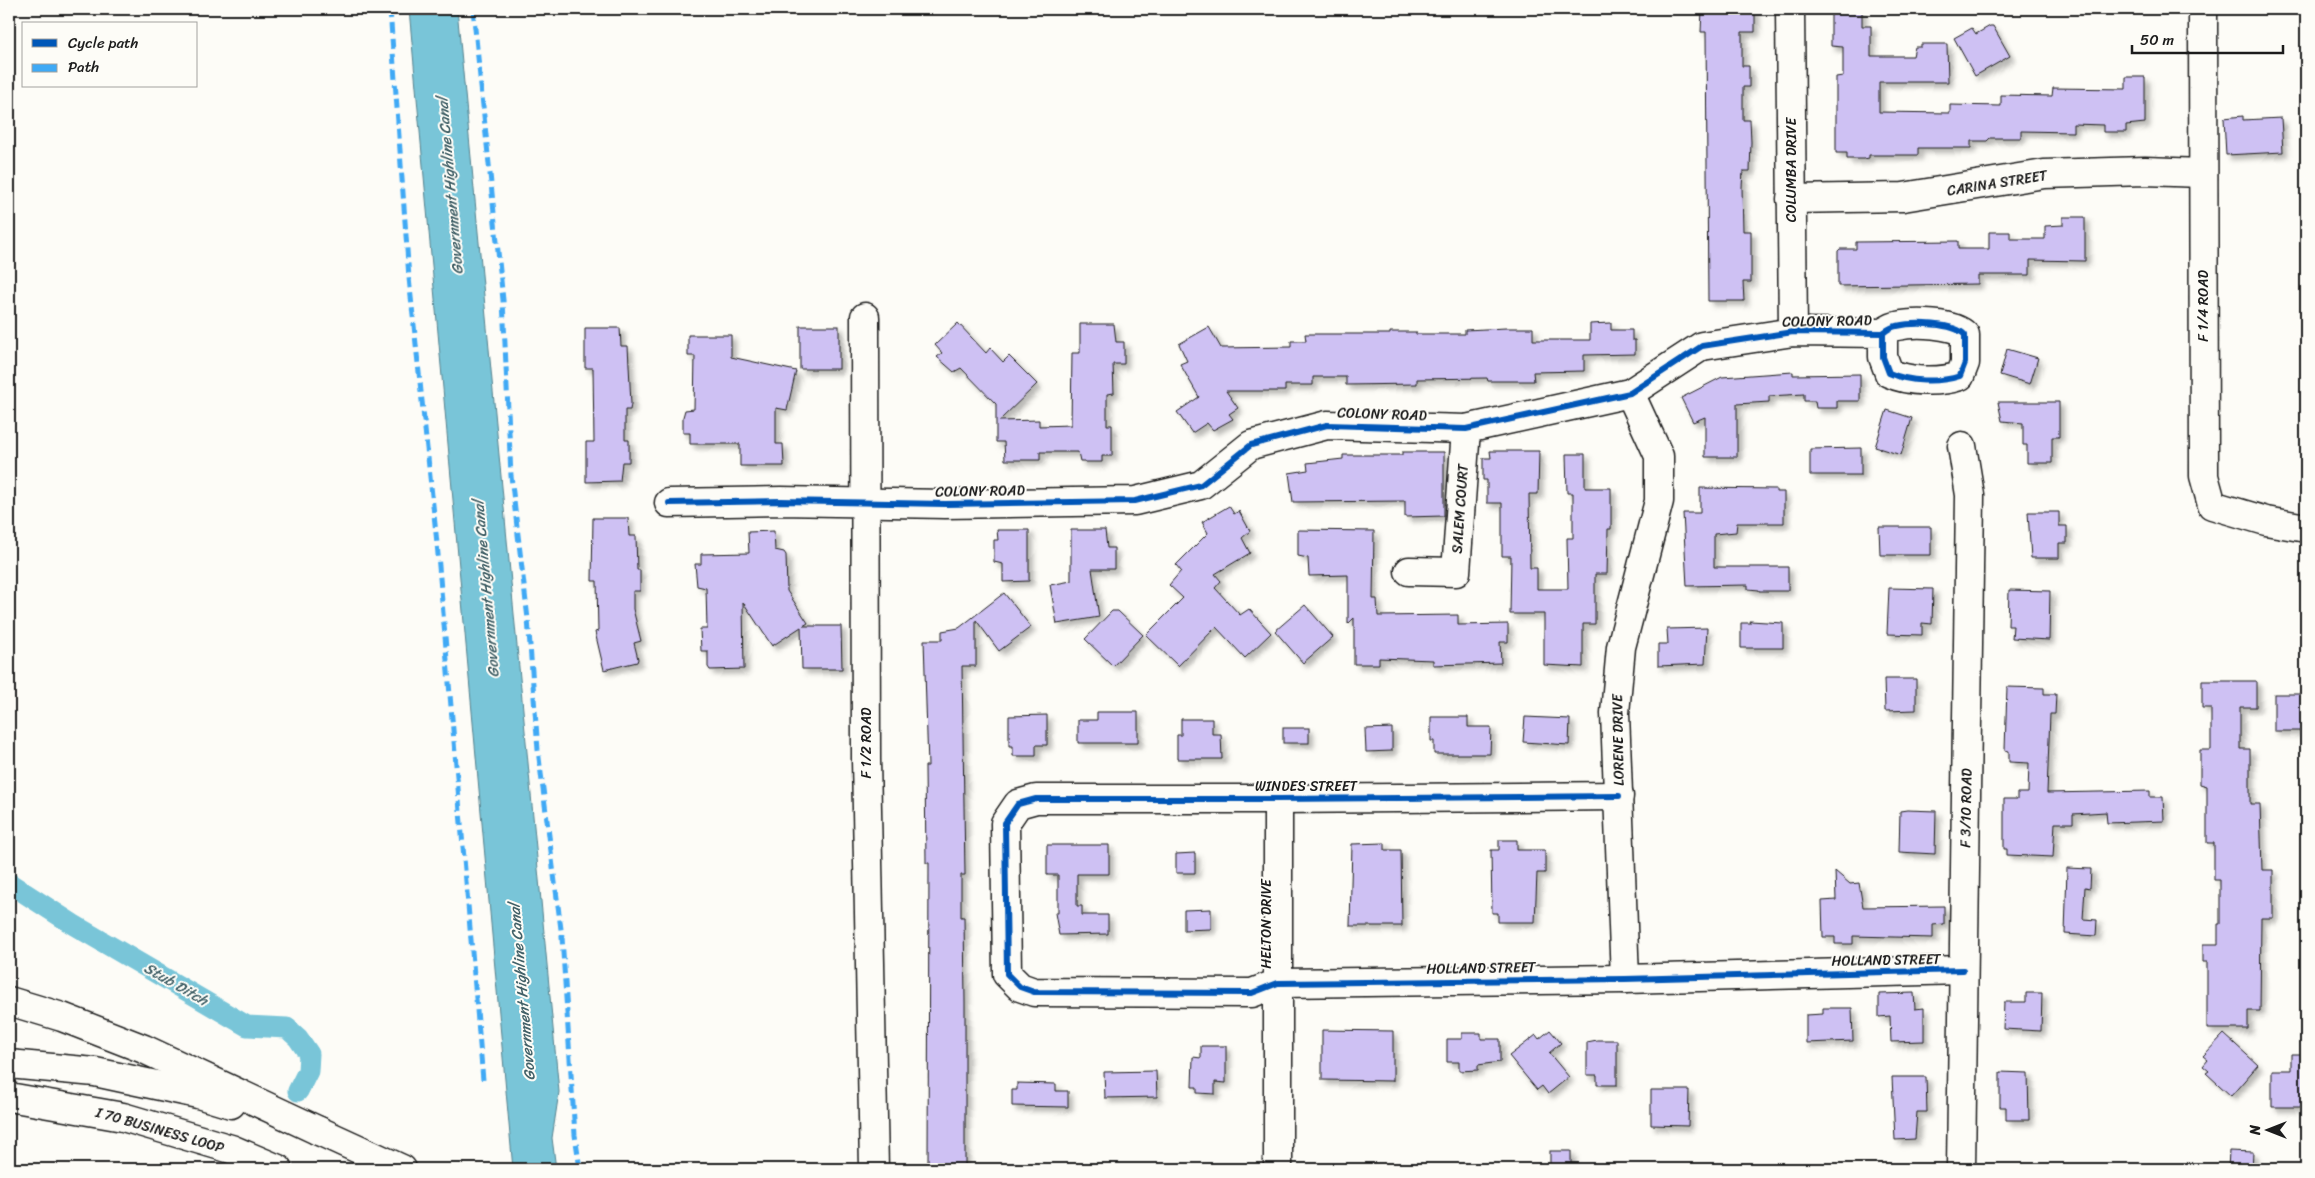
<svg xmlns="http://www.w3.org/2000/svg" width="2315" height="1178" font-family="Sriracha,sans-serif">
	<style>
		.water { fill: #79c5d8; stroke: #54818d }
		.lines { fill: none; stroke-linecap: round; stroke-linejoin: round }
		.canal { stroke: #79c5d8; stroke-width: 21 }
		.building { fill: #cec1f3; stroke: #1c1c1c; filter: url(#shadow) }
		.minor-casing { stroke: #1c1c1c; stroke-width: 31 }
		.major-casing { stroke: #1c1c1c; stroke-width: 31 }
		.highway-casing { stroke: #1c1c1c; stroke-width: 31 }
		.minor { stroke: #fdfcf7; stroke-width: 28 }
		.major { stroke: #fdfcf7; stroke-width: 28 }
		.highway { stroke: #fdfcf7; stroke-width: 28 }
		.quiet { stroke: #3fa9f5; stroke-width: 5; stroke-dasharray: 10 5; stroke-linecap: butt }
		.cycleway-casing { stroke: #fdfcf7; stroke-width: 9 }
		.cycleway { stroke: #0057b8; stroke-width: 6 }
		.labels { text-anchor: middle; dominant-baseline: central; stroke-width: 4; stroke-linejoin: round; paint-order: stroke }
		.street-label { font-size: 14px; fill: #1c1c1c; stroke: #fdfcf7 }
		.water-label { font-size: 15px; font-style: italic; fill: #416067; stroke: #fdfcf7 }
	</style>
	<defs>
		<filter id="shadow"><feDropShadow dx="4.5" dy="4.5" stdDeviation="2.5" flood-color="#0004"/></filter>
	</defs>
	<rect width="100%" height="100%" fill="#fdfcf7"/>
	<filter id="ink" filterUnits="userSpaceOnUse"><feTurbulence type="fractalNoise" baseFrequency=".02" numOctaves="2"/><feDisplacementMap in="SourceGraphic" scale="10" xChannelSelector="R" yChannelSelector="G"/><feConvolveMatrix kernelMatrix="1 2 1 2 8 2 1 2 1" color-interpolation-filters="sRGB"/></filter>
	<g filter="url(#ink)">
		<path class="water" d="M409,9h48l102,1083 -7,46 4,31h-43z"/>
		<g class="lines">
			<path class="canal" d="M9,883l65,42 173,101 40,2 11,10 11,16 -1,17 -10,20"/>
		</g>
		<g class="building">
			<path d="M1702,9h53v23h-13v34h7v21h-6v33h7l1,22 -1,29h-7l-1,16 1,44h8v51h-8l1,19h-36l-2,-269h-5z"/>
			<path d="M1831,9h31v17h9v30h42l2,-9h6v-3h26l1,38h-69v30l71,1v-8l51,1v-11l51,1 1,-8 73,1v-12h19v46l-19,2v7h-23v-7l-30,-1v8l-52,-1v7h-31l-3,3h-16v7h-53v7h-49v3l-5,1h-17v-6h-11v-76l7,-1v-29l-12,-1z"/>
			<path d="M1990,26h3l17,30 -35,20 -21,-38 18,-10 4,6z"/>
			<path d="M2243,116v4l38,-2 2,34 -57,3 -2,-37z"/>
			<path d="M2063,217h22v44l-55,-1v15h-52v9l-140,2v-35l2,-2h16v-7l102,-1v8h31v-17h21v7h35v-13l18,-1z"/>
			<path d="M958,323l28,30 4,-5 13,14 6,-6 28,28 -38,37 40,-1v6l32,-1 1,-72h8v-29h34l2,18h8v22h-11l1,29 -7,1v31h5v31h-10v6h-17v-1h-5l-2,-9h-38v8h-35l-1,-18h-8v-38l-35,-36 -7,4 -17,-15 5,-4 -7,-8z"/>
			<path d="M1611,323v7h21v10h3v14l-51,1v16l-51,1 1,9h-46l-1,-3 -70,1v5l-71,1v-8h-33v8h-28v6h-59l12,17 -9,6 4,5 -20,11 -6,-7 -15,10 -15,-21 22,-15 -19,-33 7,-3 -8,-17 30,-17 12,21 70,-1v-6h15l-1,-7h85v-2h26v2h49v-4l41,-2h27v12h57v-16z"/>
			<rect x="800" y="326" width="39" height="43"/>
			<path d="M585,328h35l1,18h7l3,58 -1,6h-5v30h4v22h-7l-2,19 -34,1v-40h8l-1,-74h-8z"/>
			<path d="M688,335h43v22l65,14 -9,39 -11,-2v36h7l1,22h-44v-22h-50v-11h-7v-16l2,-7 9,-1 1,-53h-7z"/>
			<path d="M2007,349l31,9 -8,26 -30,-9z"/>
			<path d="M1793,372v3l67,-1v27h-23v7h-21l-1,-7h-11v-7l-35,2v6l-32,2v53h-32v-40l-12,5 -12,-24 41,-21z"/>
			<path d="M1998,402h61v35h-7v26h-25v-18h-4v-22l-21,-2z"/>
			<path d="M1887,410l25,8 -11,37 -26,-8z"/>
			<path d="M1861,448v27h-51v-26z"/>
			<path d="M1490,451h49l-1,43h-9l1,74h7v21h31l-1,-51h6v-45h-6l-1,-39h19v34h26v41h-3l-1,45h-12v50h-12v43l-39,-2v-51h-34l1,-58h-9v-53h-15v-23h-4v-22h8z"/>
			<path d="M1402,452h42v64l-39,1v-16l-112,1 -4,-29 19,-3 -1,-7 36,-4v-4h59z"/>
			<path d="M1700,488l76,1v3h8v31h-47l-1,9 -22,2v33h74v24h-29v-1l-11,-1v-4l-61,1 -4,-73h17z"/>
			<path d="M1229,506l5,8 5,-3 11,20 -8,7 8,15 -35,21 6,7 -6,7 25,27 9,-6 22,24 -26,25 -29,-31 -38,39 -32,-31 37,-37 -14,-13 12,-14 -5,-6 32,-32 -6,-11z"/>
			<path d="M2028,512h31v14h8v17h-8v15h-28z"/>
			<path d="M593,518h35l1,18h7l1,34h3v21h-7v18l8,32 -7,2 4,16 -1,3 -33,8 -9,-38 3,-1 -1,-50h-5z"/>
			<path d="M1879,527h52v28h-51z"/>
			<path d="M997,530h32v51l-26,1v-18l-9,-2v-22h4z"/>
			<path d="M1071,530h34l2,18h7v21h-22l7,48 -42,7 -7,-39 21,-4z"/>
			<path d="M1298,530l76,1 -1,68h4l1,17 80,-1v10l50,-1v18h-8l1,21 -68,2v-5l-54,-2v6h-25v-46l-6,6v-49l-39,1 -1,-18 -10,-2z"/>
			<path d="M774,531l1,19 9,2 2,3 1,36 21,32 -5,3h38l1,43h-40l-1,-42 -29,19 -29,-44 1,67 -34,1 -2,-3v-16h-7l-1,-22h7l-1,-41 -9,-2 -2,-22h6v-10l48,-1 -1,-21z"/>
			<path d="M1889,588l44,1 -1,35 -10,-1v12l-35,-1z"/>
			<path d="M2009,590l41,1 -1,49 -37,-2 1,-12h-5z"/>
			<path d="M1004,593l27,34 -32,24 -23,-31v46h-14l3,209h-4v42h3l1,85v167h-33v-3h-4l1,-303h-3l-1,-97h3l-4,-126h18v-9l17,-3z"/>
			<path d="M1305,605l28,32 -30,26 -28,-32z"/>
			<path d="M1112,611h6l25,24 -30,31 -28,-27z"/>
			<path d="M1750,621l33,2v25h-42v-25h10z"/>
			<path d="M1707,628l-2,36 -47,2v-22h10l-1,-15z"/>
			<path d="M1884,679h32v31l-31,1z"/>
			<path d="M2202,681h54v26h-16v42h10v55h10l2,66h11v48h-12l-1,93h-12v18h-41v-67h-4v-18h15v-20h2v-44h-6v-37h-7v-57l-7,-2v-34h11v-42h-9z"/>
			<path d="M2007,687l37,1v6h12l-1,20h-5l-3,79 103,-2v6h13l1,24 -57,2 -1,-11 -33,2v9h-18l-2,34 -46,-2v-6h-3v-50h13v-6h11l1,-30 -20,-1v-11l-4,-1z"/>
			<rect x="2274" y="694" width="32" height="37"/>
			<path d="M1097,712h41v31h-60v-23h19z"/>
			<path d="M1047,715v30h-11v11h-23v-10h-4v-30z"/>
			<path d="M1431,717h37v10h23l-1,27h-56v-13h-3z"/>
			<path d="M1525,717l45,2 -1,26 -46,-3z"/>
			<path d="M1181,719h31v15h9l1,25h-45v-24h4z"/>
			<rect x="1283" y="728" width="26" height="15"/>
			<path d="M1392,728v23l-26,1 -1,-23z"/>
			<path d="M1907,810l29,1 -1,43 -36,-2 1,-41z"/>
			<path d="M1499,840h18v10h28v23h-8l-2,49h-37v-9h-6l-1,-63h8z"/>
			<path d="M1385,843v7h16l1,76h-52l2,-82z"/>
			<path d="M1047,845h62v29h-32v32h5v9h26v19l-49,1 -4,-22h3v-38h-11z"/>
			<path d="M1195,853v20h-19v-19z"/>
			<path d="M2067,868l24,1 -1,19 -5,-1 -2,32 14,1 -1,16 -31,-2z"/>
			<path d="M1835,871l15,13 9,-1 4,24 81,-1v18l-11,1v13l-80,-2v8h-18v-7h-12l-1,-36 14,-1z"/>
			<path d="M1211,909v20l-27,1v-20z"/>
			<path d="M1914,993l1,16 9,-1v33l-33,1 -1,-26 -11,1v-23z"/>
			<path d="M2026,993h16l-1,38 -38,-2 1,-27h22z"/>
			<path d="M1823,1008h29l1,33 -47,2v-28l17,-1z"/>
			<path d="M1322,1030l71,1v50l-71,-1z"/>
			<path d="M1550,1030l11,13 -12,10 20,24 -21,17 -6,-8 -5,4 -28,-34 27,-21 3,4z"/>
			<path d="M1462,1033h19v6h19v23l-22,3v5l-19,1v-9h-12v-23h15z"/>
			<path d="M2224,1034l34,31 -27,31 -25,-23 3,-2 -6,-5 5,-6 -5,-4z"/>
			<path d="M1597,1040h20v45h-20v-10h-10v-33z"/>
			<path d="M1201,1046h25v37l-11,-1v12l-18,-1v-6h-5l1,-30 8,1z"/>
			<path d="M2291,1054h15v53h-34v-37h19z"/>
			<path d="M1156,1071l1,26 -52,1 -1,-26z"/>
			<path d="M2000,1072l28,1 1,47h-23v-13h-6z"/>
			<path d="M1892,1077h34l1,35h-10l-2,27 -20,1z"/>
			<path d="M1017,1083l39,1v7h12v16l-56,-1v-16h5z"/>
			<path d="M1651,1090h38l-1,36 -37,-1z"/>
			<rect x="1550" y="1151" width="21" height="18"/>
			<path d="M2229,1151l24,1 -1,17h-24z"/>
		</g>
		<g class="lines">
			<defs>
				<g id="minor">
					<path d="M1790,9l3,323"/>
					<path d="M2203,9l1,467 8,29 54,16 40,7"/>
					<path d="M1791,199l112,-2 141,-23 101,-3 57,2"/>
					<path d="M865,317l1,442 8,410"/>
					<path d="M669,503l112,-2 164,3 190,-3 66,-16 50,-40 76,-20 139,4 164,-36 72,-47 91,-14 90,1c4,-3 10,-7 14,-7 17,-4 57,-3 68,9v28l-5,13c-21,7 -51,6 -71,-3l-6,-16v-24"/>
					<path d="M1409,571l47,1 10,-143"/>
					<path d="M1619,796l-341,3h-242l-18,5 -13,19 2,151 13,13 14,5 218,1 26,-10 347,-4 338,-9"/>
					<path d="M1625,979l-10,-266 6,-66 38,-146v-45l-29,-63"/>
					<path d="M1278,1169v-370"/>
					<path d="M1961,1169l9,-674 -8,-49"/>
				</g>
				<g id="major">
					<path d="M9,1097l114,20 108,32 47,20"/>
					<path d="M319,1131l83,38"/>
				</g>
				<g id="highway">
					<path d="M9,1001l53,16 82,32 175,82"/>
					<path d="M9,1064l86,8 103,22 33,10"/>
				</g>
			</defs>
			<use href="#minor" class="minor-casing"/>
			<use href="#major" class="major-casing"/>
			<use href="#highway" class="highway-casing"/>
			<use href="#minor" class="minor"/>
			<use href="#major" class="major"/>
			<use href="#highway" class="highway"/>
			<g class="quiet">
				<path d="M390,9l19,269 28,265 46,537"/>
				<path d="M473,9l30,291 8,176 17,143 10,131 24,187 13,198 5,34"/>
			</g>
			<defs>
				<g id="cycleway">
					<path d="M669,503l112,-2 164,3 190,-3 66,-16 50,-40 76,-20 139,4 164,-36 72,-47 91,-14 90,1c4,-3 10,-7 14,-7 17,-4 57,-3 68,9v28l-5,13c-21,7 -51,6 -71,-3l-6,-16v-24"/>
					<path d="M1619,796l-341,3h-242l-18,5 -13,19 2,151 13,13 14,5 218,1 26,-10 347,-4 338,-9"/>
				</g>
			</defs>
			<use href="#cycleway" class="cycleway-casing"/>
			<use href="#cycleway" class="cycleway"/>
		</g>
	</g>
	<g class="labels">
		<g class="street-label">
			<text transform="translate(1791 170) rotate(-90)">COLUMBA DRIVE</text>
			<text transform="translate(1997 183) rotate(-9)">CARINA STREET</text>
			<text transform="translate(2203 306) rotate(-90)">F 1/4 ROAD</text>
			<text transform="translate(1827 321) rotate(-1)">COLONY ROAD</text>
			<text transform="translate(1382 414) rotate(2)">COLONY ROAD</text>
			<text transform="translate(980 491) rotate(-1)">COLONY ROAD</text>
			<text transform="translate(1460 509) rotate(-86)">SALEM COURT</text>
			<text transform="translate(1618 740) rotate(-91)">LORENE DRIVE</text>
			<text transform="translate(866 743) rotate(-90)">F 1/2 ROAD</text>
			<text x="1306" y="786">WINDES STREET</text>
			<text transform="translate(1966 808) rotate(-89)">F 3/10 ROAD</text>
			<text transform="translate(1266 924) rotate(-90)">HELTON DRIVE</text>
			<text transform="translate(1886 960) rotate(-1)">HOLLAND STREET</text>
			<text transform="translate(1481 968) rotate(-1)">HOLLAND STREET</text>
			<text transform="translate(160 1130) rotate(16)">I 70 BUSINESS LOOP</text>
		</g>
		<g class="water-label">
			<text transform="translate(450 186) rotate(-95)">Government Highline Canal</text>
			<text transform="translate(486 589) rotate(-95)">Government Highline Canal</text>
			<text transform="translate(176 984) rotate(30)">Stub Ditch</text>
			<text transform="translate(522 992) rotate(-95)">Government Highline Canal</text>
		</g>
	</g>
	<rect width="2315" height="1178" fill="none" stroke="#fdfcf7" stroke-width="30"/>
	<rect x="15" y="15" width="2285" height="1148" fill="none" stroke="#1c1c1c" stroke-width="2" filter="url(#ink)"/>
	<rect x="22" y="22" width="175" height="65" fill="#fdfcf7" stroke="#a3a29f"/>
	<rect x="32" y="39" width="25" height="8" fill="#0057b8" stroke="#a3a29f"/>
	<text x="68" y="48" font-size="15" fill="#1c1c1c">Cycle path</text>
	<rect x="32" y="64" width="25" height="8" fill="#3fa9f5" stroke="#a3a29f"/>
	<text x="68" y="72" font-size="15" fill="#1c1c1c">Path</text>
	<g transform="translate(2268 1130) rotate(270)" stroke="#fdfcf7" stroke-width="4" paint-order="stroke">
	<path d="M0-4L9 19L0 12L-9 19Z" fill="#1c1c1c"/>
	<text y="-8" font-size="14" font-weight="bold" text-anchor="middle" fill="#1c1c1c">N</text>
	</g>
	<path d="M2132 45v8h151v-8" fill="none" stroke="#1c1c1c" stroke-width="2.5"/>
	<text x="2140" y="45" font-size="15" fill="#1c1c1c" stroke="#fdfcf7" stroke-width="4" paint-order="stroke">50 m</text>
</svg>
